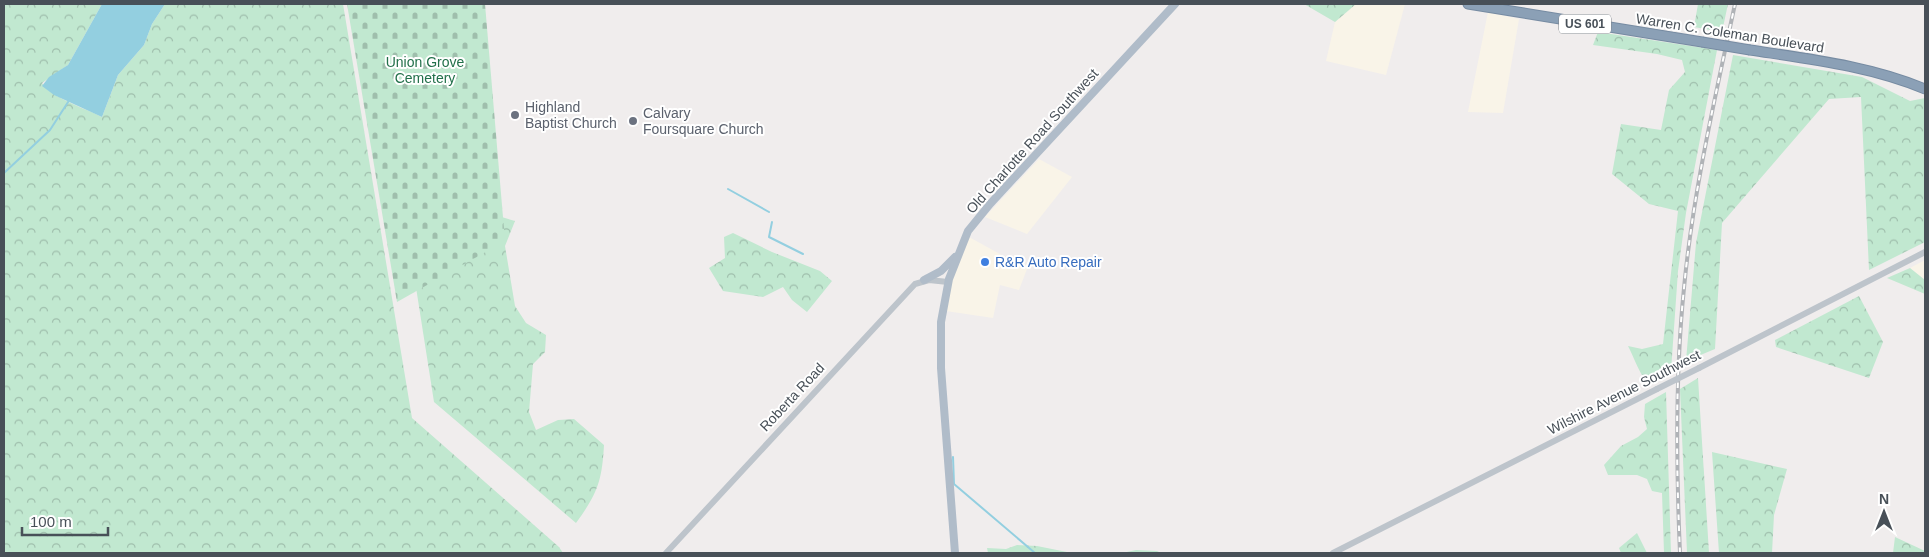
<svg xmlns="http://www.w3.org/2000/svg" width="1929" height="557" font-family="Arial,sans-serif">
	<style>
		.commercial { fill: #f9f4e8 }
		.forest { fill: url(#forest-crowns) }
		.cemetery { fill: url(#cemetery-stones) }
		.water { fill: #93cfe0 }
		.lines { fill: none; stroke-linecap: round; stroke-linejoin: round }
		.stream { stroke: #93cfe0; stroke-width: 2 }
		.highway-casing { stroke: #768ba2; stroke-width: 11 }
		.minor { stroke: #bdc4cb; stroke-width: 6 }
		.major { stroke: #b0bcc9; stroke-width: 8 }
		.highway { stroke: #8ba0b6; stroke-width: 9 }
		.rail-casing { stroke: #b0b3b7; stroke-width: 4 }
		.rail { stroke: #fff; stroke-width: 2; stroke-dasharray: 5.5; stroke-linecap: butt }
		.highway-bridge-casing { stroke: #768ba2; stroke-width: 11; stroke-linecap: butt }
		.minor-bridge { stroke: #bdc4cb; stroke-width: 6 }
		.highway-bridge { stroke: #8ba0b6; stroke-width: 9 }
		.worship-dot { fill: #6b7280; stroke: #fff; stroke-width: 2 }
		.shop-dot { fill: #3f7fe0; stroke: #fff; stroke-width: 2 }
		.labels { text-anchor: middle; dominant-baseline: central; stroke-width: 4; stroke-linejoin: round; paint-order: stroke }
		.shield { fill: #fff; stroke: #7f848a; stroke-width: 1 }
		.shield-label { font-size: 12px; font-weight: bold; fill: #485058 }
		.street-label { font-size: 14px; fill: #485058; stroke: #fff }
		.park-label { font-size: 14px; fill: #22704a; stroke: #fff }
		.worship-label { font-size: 14px; fill: #5b616d; stroke: #fff; text-anchor: start }
		.shop-label { font-size: 14px; fill: #366cbe; stroke: #fff; text-anchor: start }
	</style>
	<defs>
		<pattern id="forest-crowns" width="20" height="18" patternUnits="userSpaceOnUse" patternTransform="scale(1.25)"><rect width="20" height="18" fill="#c1e8d0"/><path d="M2 6a3 3 0 1 1 6 0M12 15a3 3 0 1 1 6 0" fill="none" stroke="#9fbeac"/></pattern>
		<pattern id="cemetery-stones" width="16" height="16" patternUnits="userSpaceOnUse" patternTransform="scale(1.25)"><rect width="16" height="16" fill="#c1e8d0"/><path d="M2 7V4a2 2 0 0 1 4 0v3zM10 15v-3a2 2 0 0 1 4 0v3z" fill="#9fbeac"/></pattern>
	</defs>
	<rect width="100%" height="100%" fill="#f0eded"/>
	<g class="commercial">
		<path d="M1356,4h49l-19,71 -60,-14 9,-39z"/>
		<path d="M1488,12l31,7 -16,94 -35,-1z"/>
		<path d="M1039,159l33,18 -45,57 -42,-17z"/>
		<path d="M969,237l58,32 -8,21 -19,-5 -7,33 -47,-7 5,-29z"/>
		<path d="M1925,260v20l-15,-12z"/>
	</g>
	<g class="forest">
		<path d="M4,4h98l-34,61 -26,18c7,14 45,26 60,34l16,-42 26,-30 8,-21 13,-20h178l69,414 147,129 4,6h-559z"/>
		<path d="M1304,4h52l-21,18z"/>
		<path d="M1698,4h30l-6,28 -28,-5z"/>
		<path d="M1598,32l119,18 -31,163 -8,58 -7,100 -23,12c-8,-7 -14,-26 -20,-37l14,3 21,-5 15,-133 -29,-7 -37,-30 9,-50 40,6 8,-40 16,-18 -3,-12 -25,-6 -64,-9z"/>
		<path d="M1733,55l129,22 48,24 15,-3v144l-56,28 -8,-173 -32,2 -107,124 -7,126 -29,12 10,-118z"/>
		<path d="M495,215l20,6 -10,25 10,60 11,17 20,12 -1,17 -12,12 -4,48 7,18 22,-10 16,-1 30,26c-2,37 -7,49 -28,78l-142,-121 -22,-140z"/>
		<path d="M733,233l39,19 48,19 12,10 -25,31 -15,-12 -9,-13 -20,10 -40,-6 -14,-23 16,-10 -1,-21z"/>
		<path d="M1910,268l15,12v14l-38,-16z"/>
		<path d="M1859,296l24,46 -14,36 -93,-31 -1,-7z"/>
		<path d="M1698,378l11,175h-22l-7,-164z"/>
		<path d="M1666,392l5,161h-7l-2,-60 -10,-2 -5,-12 -10,-4h-29l-4,-10 17,-19 17,-9 9,-8 -3,-12 1,-13z"/>
		<path d="M1712,452l75,17 -13,46 -2,38h-53z"/>
		<path d="M1637,533l10,20h-26l-2,-5z"/>
		<path d="M1895,537l30,14v2h-32z"/>
		<path d="M1017,545l20,1 35,7h-84l-1,-5 19,1z"/>
		<path d="M1136,550l21,1 4,2h-39z"/>
	</g>
	<path class="cemetery" d="M347,4h138l20,237 -108,61z"/>
	<path class="water" d="M102,4h63l-13,20 -8,21 -26,30 -16,42 -48,-22 -12,-9 7,-9 19,-12z"/>
	<g class="lines">
		<g class="stream">
			<path d="M4,173l46,-43 20,-31"/>
			<path d="M728,189l41,23"/>
			<path d="M772,222l-3,15 34,17"/>
			<path d="M953,457l1,27 81,69"/>
		</g>
		<defs>
			<g id="highway">
				<path d="M1468,4l234,38"/>
				<path d="M1750,50c59,9 120,16 175,39"/>
			</g>
		</defs>
		<use href="#highway" class="highway-casing"/>
		<g class="minor">
			<path d="M1699,368l226,-116"/>
			<path d="M666,553l249,-269 14,-4 19,2"/>
			<path d="M1333,553l324,-164"/>
		</g>
		<g class="major">
			<path d="M924,280l17,-9 14,-14"/>
			<path d="M955,553l-14,-185v-46l8,-43 19,-48 22,-27 185,-200"/>
		</g>
		<use href="#highway" class="highway"/>
		<defs>
			<path id="rail" d="M1680,553c-4,-89 -5,-177 4,-265 9,-96 31,-190 51,-284"/>
		</defs>
		<use href="#rail" class="rail-casing"/>
		<use href="#rail" class="rail"/>
		<defs>
			<path id="highway-bridge" d="M1702,42l48,8"/>
		</defs>
		<use href="#highway-bridge" class="highway-bridge-casing"/>
		<path class="minor-bridge" d="M1657,389l42,-21"/>
		<use href="#highway-bridge" class="highway-bridge"/>
	</g>
	<g class="worship-dot">
		<circle cx="515" cy="115" r="5"/>
		<circle cx="633" cy="121" r="5"/>
	</g>
	<circle class="shop-dot" cx="985" cy="262" r="5"/>
	<g class="labels">
		<rect class="shield" x="1559" y="14.5" width="52" height="19" rx="4"/>
		<g class="shield-label">
			<text x="1585" y="24">US 601</text>
		</g>
		<g class="street-label">
			<text transform="translate(1730 33) rotate(9)">Warren C. Coleman Boulevard</text>
			<text transform="translate(1032 141) rotate(-48)">Old Charlotte Road Southwest</text>
			<text transform="translate(1624 392) rotate(-27)">Wilshire Avenue Southwest</text>
			<text transform="translate(792 397) rotate(-47)">Roberta Road</text>
		</g>
		<g class="park-label">
			<text x="425" y="62">Union Grove<tspan x="425" dy="16">Cemetery</tspan></text>
		</g>
		<g class="worship-label">
			<text x="525" y="107">Highland<tspan x="525" dy="16">Baptist Church</tspan></text>
			<text x="643" y="113">Calvary<tspan x="643" dy="16">Foursquare Church</tspan></text>
		</g>
		<g class="shop-label">
			<text x="995" y="262">R&amp;R Auto Repair</text>
		</g>
	</g>
	<rect width="1929" height="557" fill="none" stroke="#485058" stroke-width="10"/>
	<g transform="translate(1884 512)" stroke="#ffffff" stroke-width="4" paint-order="stroke">
	<path d="M0-4L9 19L0 12L-9 19Z" fill="#485058"/>
	<text y="-8" font-size="14" font-weight="bold" text-anchor="middle" fill="#485058">N</text>
	</g>
	<path d="M22 527v8h86v-8" fill="none" stroke="#485058" stroke-width="2.5"/>
	<text x="30" y="527" font-size="15" fill="#485058" stroke="#ffffff" stroke-width="4" paint-order="stroke">100 m</text>
</svg>
